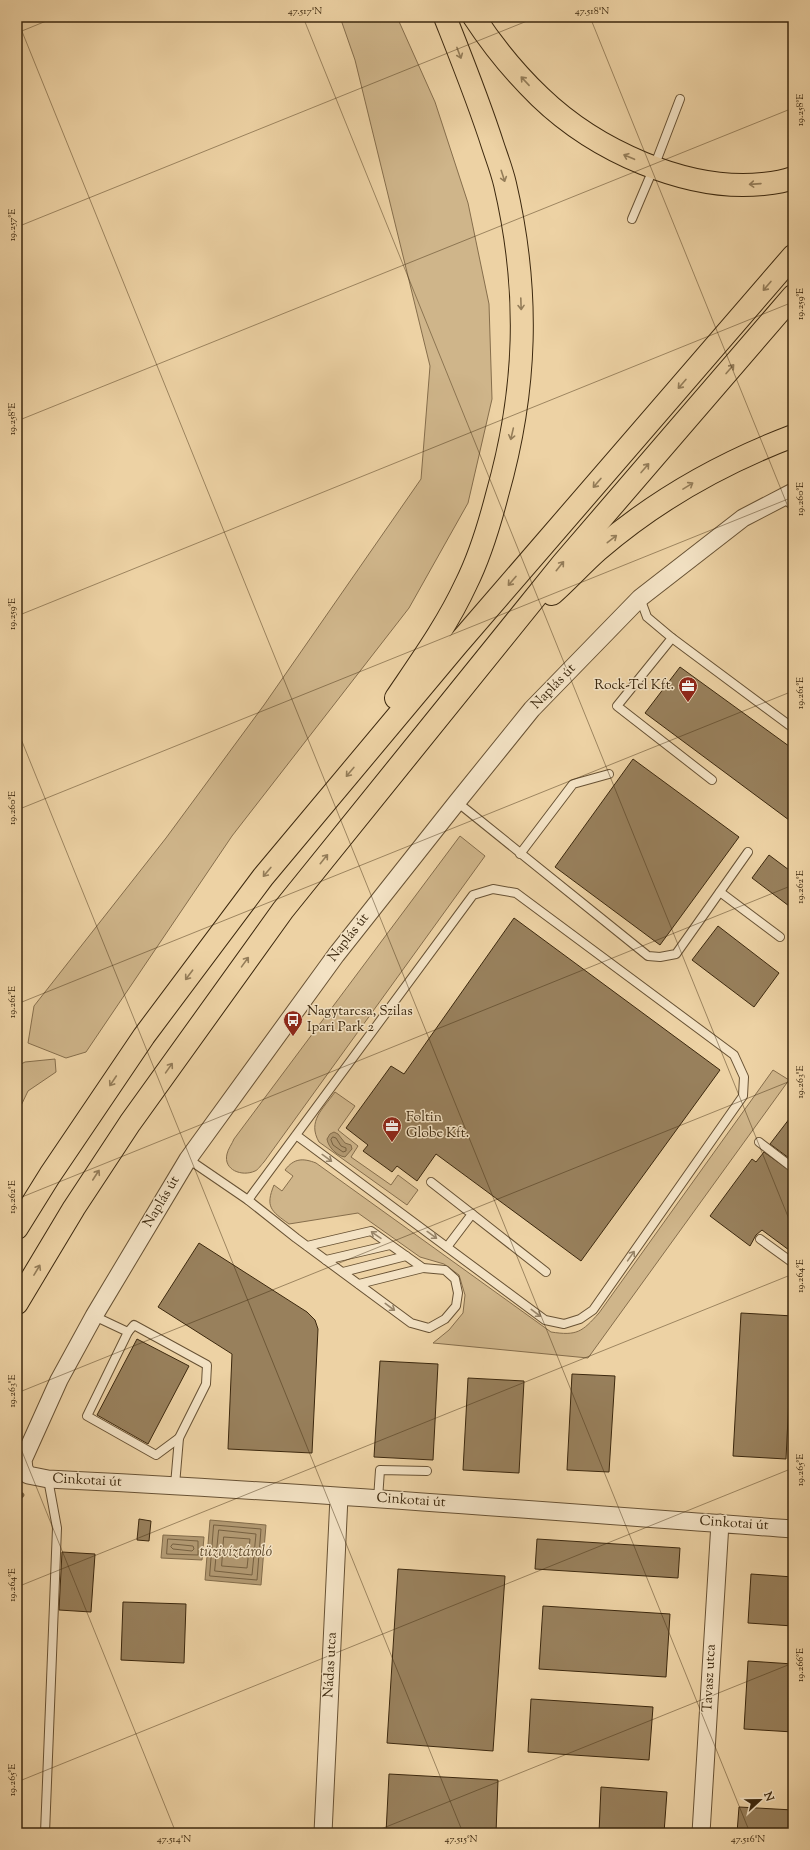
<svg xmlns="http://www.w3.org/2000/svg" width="810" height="1850" font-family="'Sorts Mill Goudy',serif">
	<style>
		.green { fill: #cfb58a; stroke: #866e4c }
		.water { fill: #b19871; stroke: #826b49 }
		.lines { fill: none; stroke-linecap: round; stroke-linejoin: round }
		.shore { stroke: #766040; stroke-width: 1 }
		.stream { stroke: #826b49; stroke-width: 5 }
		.building { fill: #98805c; stroke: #3c280e }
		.lane-casing { stroke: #685234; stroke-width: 10 }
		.street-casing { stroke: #685234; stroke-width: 19 }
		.highway-casing { stroke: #3c280e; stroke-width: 24 }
		.lane { stroke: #f3e2c4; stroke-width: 8 }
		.street { stroke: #f3e2c4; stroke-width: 17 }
		.highway { stroke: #edd2a4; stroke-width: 22 }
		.oneway { stroke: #947d59 }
		.oneway2 { stroke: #988569 }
		.ticks { fill: none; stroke: #3c280e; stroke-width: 1; stroke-opacity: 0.45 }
		.labels { text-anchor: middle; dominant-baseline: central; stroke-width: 3; stroke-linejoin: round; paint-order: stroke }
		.poi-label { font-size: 14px; fill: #3c280e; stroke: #f3e2c4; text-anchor: start }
		.street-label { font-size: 14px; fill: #3c280e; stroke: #f3e2c4 }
		.water-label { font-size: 15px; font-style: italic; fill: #5f4a2c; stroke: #f3e2c4 }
		.neatline { fill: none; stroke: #3c280e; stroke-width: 1.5 }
		.ticks-label { font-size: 10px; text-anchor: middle; fill: #3c280e }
	</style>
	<rect width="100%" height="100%" fill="#edd2a4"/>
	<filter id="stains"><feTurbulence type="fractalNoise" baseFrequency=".005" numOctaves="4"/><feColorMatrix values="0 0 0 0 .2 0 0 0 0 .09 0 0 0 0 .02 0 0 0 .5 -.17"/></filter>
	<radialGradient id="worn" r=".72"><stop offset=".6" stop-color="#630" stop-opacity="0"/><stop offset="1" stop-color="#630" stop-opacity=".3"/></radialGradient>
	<g class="green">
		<path d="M340,17h57l38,85 33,101 21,101 3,95 -24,104 -59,105 -177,228 -146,216 -20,6 -38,-15 6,-37 132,-168 98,-133 157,-226 9,-113 -75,-306z"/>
		<path d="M460,836l25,20 -221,306c-3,3 -6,8 -9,9 -13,6 -32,-1 -28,-17 1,-5 5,-10 7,-15z"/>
		<path d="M55,1059l1,13 -28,19 -11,23v-48l8,-4z"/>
		<path d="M773,1070l16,10 -201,278 -155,-15 16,-13 14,-17 2,-18 -6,-20 -15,-11 -24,-7 -62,-44 -69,11c-18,-13 -24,-17 -15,-39l8,6 11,-15 -8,-6c9,-12 18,-12 31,-7l235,169c26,4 31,0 48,-19z"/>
		<path d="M335,1092l20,14 -17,24 20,16 -7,11 40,28 7,-10 20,15 -11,15 -88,-63c-12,-21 4,-33 16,-50z"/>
	</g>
	<g class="water">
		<path d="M334,1132l4,2 7,9 6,2 1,4 -7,8c-8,-1 -17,-10 -18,-18l3,-5z"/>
		<path d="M210,1520l56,5 -5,60 -56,-5z"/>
		<path d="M163,1535l41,2 -2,23 -41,-2z"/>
	</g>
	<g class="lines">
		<g class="shore">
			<path d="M333,1137l3,1 5,8 5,2v3l-3,1 -10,-7 -2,-5z"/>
			<path d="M214,1525l47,4 -4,51 -47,-4z"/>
			<path d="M219,1530l37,4 -4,41 -37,-4z"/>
			<path d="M224,1537l26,2 -3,29 -25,-2z"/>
			<path d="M168,1539l30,2v14l-31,-1z"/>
			<path d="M173,1544l20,2 1,3 -2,2 -19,-2 -2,-2z"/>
		</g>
		<path class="stream" d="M17,1500l5,-5"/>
	</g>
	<g class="building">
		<path d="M680,667l113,82v74l-148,-110z"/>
		<path d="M633,759l106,78 -79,108 -105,-78z"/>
		<path d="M769,855l24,18v36l-41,-31z"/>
		<path d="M514,918l206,152 -139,191 -145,-107 -19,27 -20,-15 -5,6 -29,-21 5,-6 -22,-17 45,-62 13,8z"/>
		<path d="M718,926l61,47 -25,34 -62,-47z"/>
		<path d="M793,1114v47l-23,-17z"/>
		<path d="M764,1152l29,21v80l-31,-23 -6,5 -6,11 -40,-30 42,-57 4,3z"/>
		<path d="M199,1243l108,69 8,8 3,9 -6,124 -84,-4 4,-95 -74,-47z"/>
		<path d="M741,1313l52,3 -7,143 -53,-3z"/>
		<path d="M137,1339l52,27 -41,78 -51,-29z"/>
		<path d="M380,1361l58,3 -5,96 -59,-3z"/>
		<path d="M572,1374l43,2 -6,96 -42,-2z"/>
		<path d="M468,1378l56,3 -5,92 -56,-3z"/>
		<path d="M139,1519l12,2 -2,20 -12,-1z"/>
		<path d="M537,1539l143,9 -2,30 -143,-9z"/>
		<path d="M62,1552l33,2 -4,58 -32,-2z"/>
		<path d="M398,1569l107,7 -12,175 -106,-8z"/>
		<path d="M751,1574l42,3v49l-45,-3z"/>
		<path d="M123,1602l63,2 -2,59 -63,-3z"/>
		<path d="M543,1606l127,8 -4,63 -127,-8z"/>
		<path d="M748,1661l45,3v68l-49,-3z"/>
		<path d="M531,1699l122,8 -4,53 -121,-8z"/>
		<path d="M389,1774l109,6 -2,53h-110z"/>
		<path d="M601,1787l66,5 -3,41h-65z"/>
		<path d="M739,1807l54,3v23h-56z"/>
	</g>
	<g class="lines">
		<defs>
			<g id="lane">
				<path d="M632,219l22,-52 26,-68"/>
				<path d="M783,497l10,9"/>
				<path d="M640,598l7,19 25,21 121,90"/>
				<path d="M672,638l-55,68 95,74"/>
				<path d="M457,802l191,154 12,1 16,-3 72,-102"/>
				<path d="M520,854l53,-70 36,-10"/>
				<path d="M720,892l60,45"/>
				<path d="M759,1142l34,26"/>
				<path d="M188,1159l60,41 48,38 115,85 18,5 16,-9 11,-13 2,-13 -3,-14 -10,-9 -22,-2 -52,-37 -64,15"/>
				<path d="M431,1182l41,32 -25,33"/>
				<path d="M248,1200l225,-305 20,-6 23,4 218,162 10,22 -1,19 -150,214 -13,9 -16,5 -19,-4 -249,-185"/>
				<path d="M472,1214l74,58"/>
				<path d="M760,1239l33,24"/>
				<path d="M326,1260l64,-15"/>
				<path d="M343,1272l63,-16"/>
				<path d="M359,1284l64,-16"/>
				<path d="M94,1316l34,16 -41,84 69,39 23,-17"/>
				<path d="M128,1332l6,-7 73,40 -1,19 -27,54 -4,47"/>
				<path d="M378,1499l2,-29 47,1"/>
				<path d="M45,1833l12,-305 -9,-49"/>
			</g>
			<g id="street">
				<path d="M793,492l-50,26 -103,80 -108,111 -75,93 -121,153 -148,204 -94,157 -35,64 -36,80 1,9 4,6 20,4c248,12 497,32 745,50"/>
				<path d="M323,1833l16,-336"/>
				<path d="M701,1833l19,-310"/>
			</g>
			<g id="highway">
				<path d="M474,17c19,29 41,56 66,80 55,53 146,95 223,87 10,-1 20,-2 30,-6"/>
				<path d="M552,594c16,-14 30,-30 46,-44 58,-50 124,-87 195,-114"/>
				<path d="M396,698c25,-37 51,-73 70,-114 14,-28 23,-58 31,-89 30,-105 33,-204 8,-311 -3,-13 -8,-26 -12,-38 -14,-44 -31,-86 -48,-129"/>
				<path d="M17,1228l33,-53 94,-139 119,-159 194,-232 336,-389"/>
				<path d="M17,1303l57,-95 56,-85 153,-213 280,-347 230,-267"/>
			</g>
		</defs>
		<use href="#lane" class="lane-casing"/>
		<use href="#street" class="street-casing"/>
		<use href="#highway" class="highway-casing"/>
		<use href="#lane" class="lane"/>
		<use href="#street" class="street"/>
		<use href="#highway" class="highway"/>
	</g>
	<defs><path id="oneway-shaft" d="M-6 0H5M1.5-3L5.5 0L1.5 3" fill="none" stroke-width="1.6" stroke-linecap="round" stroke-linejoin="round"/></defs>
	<g class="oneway">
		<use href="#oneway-shaft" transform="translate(459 53) rotate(69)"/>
		<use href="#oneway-shaft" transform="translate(525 81) rotate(-133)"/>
		<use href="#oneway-shaft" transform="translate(629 157) rotate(-157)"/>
		<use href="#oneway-shaft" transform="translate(503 176) rotate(72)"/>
		<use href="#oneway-shaft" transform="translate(755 184) rotate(176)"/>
		<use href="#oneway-shaft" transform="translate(767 286) rotate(131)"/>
		<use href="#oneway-shaft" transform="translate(521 304) rotate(88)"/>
		<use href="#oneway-shaft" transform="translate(730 369) rotate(-49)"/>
		<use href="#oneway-shaft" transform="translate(682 384) rotate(131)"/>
		<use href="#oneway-shaft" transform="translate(512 434) rotate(103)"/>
		<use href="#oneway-shaft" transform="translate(645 468) rotate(-49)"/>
		<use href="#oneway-shaft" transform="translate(597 483) rotate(131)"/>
		<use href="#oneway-shaft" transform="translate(688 486) rotate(-32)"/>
		<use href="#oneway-shaft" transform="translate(612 539) rotate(-38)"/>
		<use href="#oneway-shaft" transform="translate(560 566) rotate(-51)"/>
		<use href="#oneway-shaft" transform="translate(512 581) rotate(131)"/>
		<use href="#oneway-shaft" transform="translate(350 772) rotate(130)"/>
		<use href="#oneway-shaft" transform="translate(324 859) rotate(-51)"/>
		<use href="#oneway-shaft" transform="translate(267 872) rotate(130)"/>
		<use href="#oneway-shaft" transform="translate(245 962) rotate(-54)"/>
		<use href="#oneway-shaft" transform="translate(189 975) rotate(127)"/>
		<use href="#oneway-shaft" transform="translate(169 1068) rotate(-55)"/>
		<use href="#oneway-shaft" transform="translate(113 1081) rotate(124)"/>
		<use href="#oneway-shaft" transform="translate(96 1175) rotate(-57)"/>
		<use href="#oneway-shaft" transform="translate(37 1270) rotate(-59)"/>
	</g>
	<g class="oneway2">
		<use href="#oneway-shaft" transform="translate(327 1158) rotate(36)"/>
		<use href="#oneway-shaft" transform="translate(376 1235) rotate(-145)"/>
		<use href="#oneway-shaft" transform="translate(432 1235) rotate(36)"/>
		<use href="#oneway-shaft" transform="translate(631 1256) rotate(-55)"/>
		<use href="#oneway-shaft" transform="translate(390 1307) rotate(37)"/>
		<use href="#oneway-shaft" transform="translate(536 1313) rotate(37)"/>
	</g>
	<path class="ticks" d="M303,17l490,1212M590,17l203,502M17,19l733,1814M17,33l39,-16M17,227l520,-210M17,421l776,-313M17,616l776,-314M17,729l446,1104M17,810l776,-313M17,1004l776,-313M17,1199l776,-314M17,1393l776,-313M17,1439l159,394M17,1587l776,-313M17,1782l776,-314M371,1833l422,-170"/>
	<defs>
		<symbol id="office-pin" viewBox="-11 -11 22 30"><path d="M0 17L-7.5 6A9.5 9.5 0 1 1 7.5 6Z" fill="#8f2418" stroke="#f3e2c4"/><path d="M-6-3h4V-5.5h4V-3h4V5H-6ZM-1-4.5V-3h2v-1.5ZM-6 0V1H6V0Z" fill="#fff"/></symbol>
		<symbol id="bus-pin" viewBox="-11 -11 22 30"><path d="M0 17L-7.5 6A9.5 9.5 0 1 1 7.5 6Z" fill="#8f2418" stroke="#f3e2c4"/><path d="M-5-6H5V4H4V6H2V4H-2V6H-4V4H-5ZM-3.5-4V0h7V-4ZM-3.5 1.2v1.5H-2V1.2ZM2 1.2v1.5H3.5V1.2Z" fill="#fff"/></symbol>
	</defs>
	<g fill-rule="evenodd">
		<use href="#office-pin" x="677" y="675" width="22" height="30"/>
		<use href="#bus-pin" x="282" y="1009" width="22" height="30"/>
		<use href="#office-pin" x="381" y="1115" width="22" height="30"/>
	</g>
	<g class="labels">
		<g class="poi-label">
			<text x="674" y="686" text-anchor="end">Rock-Tel Kft.</text>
			<text x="307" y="1012">Nagytarcsa, Szilas<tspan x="307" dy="16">Ipari Park 2</tspan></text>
			<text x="406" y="1118">Foltin<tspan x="406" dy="16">Globe Kft.</tspan></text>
		</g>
		<g class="street-label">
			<text transform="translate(554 687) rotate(-46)">Naplás út</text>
			<text transform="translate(349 938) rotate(-52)">Naplás út</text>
			<text transform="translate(162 1202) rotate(-59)">Naplás út</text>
			<text transform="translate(87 1481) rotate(3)">Cinkotai út</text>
			<text transform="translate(411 1501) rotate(4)">Cinkotai út</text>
			<text transform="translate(734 1524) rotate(4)">Cinkotai út</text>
			<text transform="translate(331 1665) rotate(-87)">Nádas utca</text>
			<text transform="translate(710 1678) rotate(-87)">Tavasz utca</text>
		</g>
		<g class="water-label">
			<text x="236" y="1552">tüzivíztároló</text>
		</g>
	</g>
	<rect width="810" height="1850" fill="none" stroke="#edd2a4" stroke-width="44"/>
	<g transform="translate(760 1800) rotate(68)" stroke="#f3e2c4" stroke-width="3" paint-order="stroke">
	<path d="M0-3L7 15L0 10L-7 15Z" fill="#3c280e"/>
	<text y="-6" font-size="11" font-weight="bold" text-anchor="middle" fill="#3c280e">N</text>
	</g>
	<rect x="22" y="22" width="766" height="1806" class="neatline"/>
	<g class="ticks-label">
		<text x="305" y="14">47.517°N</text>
		<text x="592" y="14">47.518°N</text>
		<text transform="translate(799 110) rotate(-90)" y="4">19.258°E</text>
		<text transform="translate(11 225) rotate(-90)" y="4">19.257°E</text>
		<text transform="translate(799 304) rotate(-90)" y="4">19.259°E</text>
		<text transform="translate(11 419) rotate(-90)" y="4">19.258°E</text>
		<text transform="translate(799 499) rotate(-90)" y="4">19.260°E</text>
		<text transform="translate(11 614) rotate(-90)" y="4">19.259°E</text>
		<text transform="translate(799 693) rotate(-90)" y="4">19.261°E</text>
		<text transform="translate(11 808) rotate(-90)" y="4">19.260°E</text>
		<text transform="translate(799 887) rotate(-90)" y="4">19.262°E</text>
		<text transform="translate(11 1002) rotate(-90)" y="4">19.261°E</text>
		<text transform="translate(799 1082) rotate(-90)" y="4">19.263°E</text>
		<text transform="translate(11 1197) rotate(-90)" y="4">19.262°E</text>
		<text transform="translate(799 1276) rotate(-90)" y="4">19.264°E</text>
		<text transform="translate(11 1391) rotate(-90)" y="4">19.263°E</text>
		<text transform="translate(799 1470) rotate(-90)" y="4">19.265°E</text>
		<text transform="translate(11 1585) rotate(-90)" y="4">19.264°E</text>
		<text transform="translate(799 1665) rotate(-90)" y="4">19.266°E</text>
		<text transform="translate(11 1780) rotate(-90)" y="4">19.265°E</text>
		<text x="174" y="1842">47.514°N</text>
		<text x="461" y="1842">47.515°N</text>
		<text x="748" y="1842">47.516°N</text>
	</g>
	<rect width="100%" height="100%" filter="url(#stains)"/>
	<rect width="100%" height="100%" fill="url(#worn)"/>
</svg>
